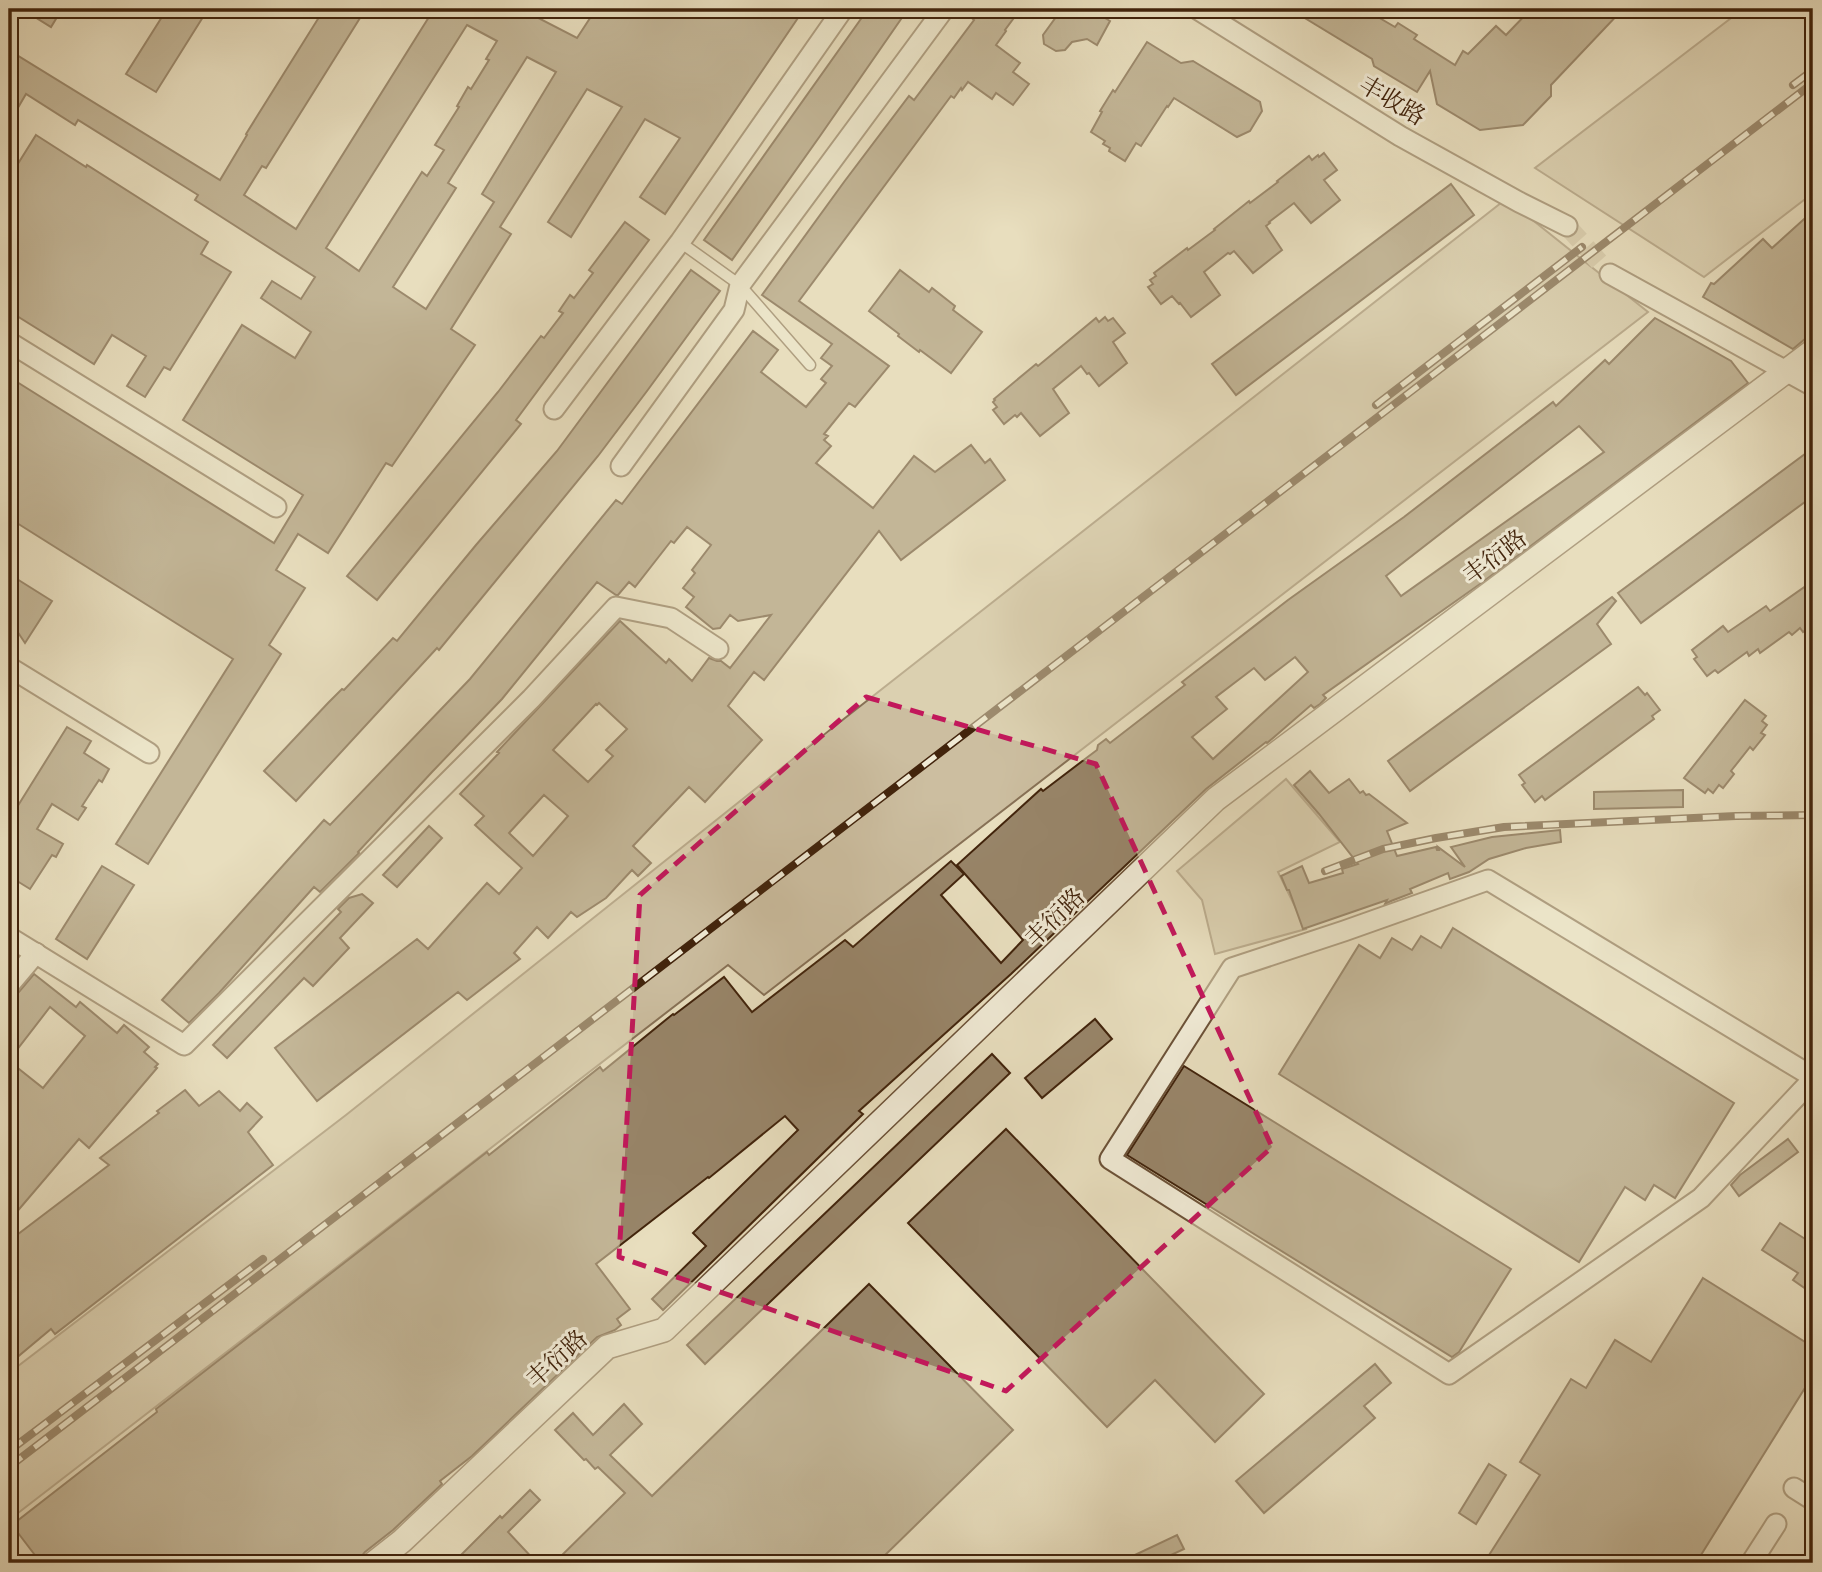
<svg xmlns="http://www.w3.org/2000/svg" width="1822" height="1572" font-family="'IM FELL Double Pica','Noto Serif SC',serif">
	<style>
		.green { fill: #ccbea0; stroke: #877156; stroke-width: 2 }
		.building { fill: #988569; stroke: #42240c; stroke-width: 2; fill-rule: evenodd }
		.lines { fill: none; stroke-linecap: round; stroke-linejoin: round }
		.minor-tunnel { stroke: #c7b99a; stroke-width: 19; stroke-dasharray: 19 10; stroke-linecap: butt }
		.service-casing { stroke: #6c5238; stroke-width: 13 }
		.minor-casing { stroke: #6c5238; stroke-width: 23 }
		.tertiary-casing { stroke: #6c5238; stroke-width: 26 }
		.service { stroke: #f0ead5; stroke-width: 10 }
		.minor { stroke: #f0ead5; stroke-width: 19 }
		.tertiary { stroke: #f0ead5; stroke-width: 23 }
		.rail-casing { stroke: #42240c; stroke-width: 8 }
		.rail { stroke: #f0ead5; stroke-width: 5; stroke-dasharray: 16; stroke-linecap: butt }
		.marked { fill: none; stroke: #c2185b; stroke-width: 5; stroke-dasharray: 14 9; stroke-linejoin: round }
		.labels { text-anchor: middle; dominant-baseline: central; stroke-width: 6; stroke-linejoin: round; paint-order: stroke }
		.street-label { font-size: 24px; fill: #42240c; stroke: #f0ead5 }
	</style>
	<rect width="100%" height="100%" fill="#e8debe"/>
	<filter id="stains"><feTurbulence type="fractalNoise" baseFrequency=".00286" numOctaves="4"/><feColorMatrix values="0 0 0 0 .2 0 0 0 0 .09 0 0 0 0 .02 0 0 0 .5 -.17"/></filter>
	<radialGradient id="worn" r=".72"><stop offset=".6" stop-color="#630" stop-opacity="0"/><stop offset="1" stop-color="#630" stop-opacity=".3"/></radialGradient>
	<g class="green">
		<path d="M1743,9h70v184l-109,84 -169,-109z"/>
		<path d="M1506,199l142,113 -884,683 -36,-30 -719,555v-147l337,-258 457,-364z"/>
		<path d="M1286,779l54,63 -62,30 28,57 -91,25 -13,-54 -25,-29z"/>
	</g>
	<g class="building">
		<path d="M22,9h40l-11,18z"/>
		<path d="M167,9h41l-52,83 -30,-18z"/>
		<path d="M326,9h34l-4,6 4,3 -94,150 -4,-2 -18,29 52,34 138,-220h87l56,29 19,-29h151l14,9 6,-9h37l-139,205 -25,-17 40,-59 -35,-19 -74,118 -23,-15 74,-115 -35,-18 -87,138 11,7 -60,95 24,16 -83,121 -6,-3 -58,90 -30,-19 -22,36 29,18 -36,57 12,9 -133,210 -32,-20 117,-185 -224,-141v-141l265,166 29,-48 -120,-75 59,-95 53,33 16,-26 -50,-34 11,-17 29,18 14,-22 -120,-77 3,-5 -120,-75 -3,5 -49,-31 -17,29v-58l6,-11 205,126 27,-45 -1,-1 75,-120 1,1zM467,25l30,16 -11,18 3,1 -18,29 -3,-2 -11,19 2,1 -24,38 9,5 -17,26 -5,-4 -63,99 -33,-23zM527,57l29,15 -74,122 12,8 -68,107 -33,-22 63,-99 -8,-5z"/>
		<path d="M868,9h40l-88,127 -88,124 -28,-20z"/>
		<path d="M978,9h39l-6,8 2,2 -8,11 1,1 -10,14 24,18 -7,9 16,12 -16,21 -17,-12 -4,6 -24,-17 -6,8 -1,-2 -7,10 -3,-2 -152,205 90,65 -34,41 -6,-4 -25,31 4,2 -4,4 7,6 -15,17 57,45 41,-52 21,16 36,-27 14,18 5,-4 15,21 -104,80 -22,-29 -115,149 -10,-8 -26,34 34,34 -57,62 -16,-15 -56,59 18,17 -13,13 -6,-6 -26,28 -29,19 -6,-5 -23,26 -11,-11 -23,26 6,6 -53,41 -9,-8 -141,109 -42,-53 142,-109 11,10 59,-66 12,11 23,-26 -47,-43 9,-9 -24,-22 39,-41 -2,-1 123,-131 46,42 3,-4 23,22 17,-23 8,3h4l9,7 41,-53 -33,6 -8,-6 -10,13 -7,1 -27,-22 8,-10 -11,-9 12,-15 -3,-3 19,-25 -24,-18 -13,16 -3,-2 -36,46 -6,-5 -11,13h-2l-19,-13 -95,117 -70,73 -74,80 1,1 -39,39 -6,-5 -95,106 -30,30 -27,-23 162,-180 6,5 140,-146 146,-179 6,4 131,-173 25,19 -17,22 45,35 20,-24 -5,-4 11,-13 -11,-8 11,-14 -70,-49 82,-113 65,-86 5,4 60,-80 -2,-2zM599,703l28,26 -21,21 7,6 -25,26 -35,-32 43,-46 1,1zM544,795l24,21 -35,40 -24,-23z"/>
		<path d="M1080,9h10l20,12 -13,24 -10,-6 -15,3 -7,8 -9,1 -12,-7 -1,-9 16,-22z"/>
		<path d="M1290,9h74l31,18 3,-4 19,12 -3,4 41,26 8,-14 5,3 28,-28 10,9 25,-26h92l-72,76v11l-28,29 -43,5 -43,-26 -7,-33 -13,21 -43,-26 -2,-7z"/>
		<path d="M1147,42l34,21 12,-2 67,41 2,9 -12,20 -13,6 -63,-39 -6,9 -1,-1 -26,40 -5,-3 -11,18 -16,-10 1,-3 -7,-4 2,-3 -14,-9 11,-20 -2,-1 13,-21 2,2z"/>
		<path d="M36,135l50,32 1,-2 121,77 -7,12 30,18 -61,98 -6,-3 -19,30 -18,-11 19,-30 -34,-21 -18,29 -85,-53v-133z"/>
		<path d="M1324,153l13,17 -13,10 16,20 -29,23 -17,-20 -25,19 1,1 -4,3 16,24 -29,23 -19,-22 -4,3 -2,-1 -24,19 16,23 -29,22 -11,-14 -1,1 -7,-8 -11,8 -13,-17 5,-3 -3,-4 6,-4 -2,-3 33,-25 1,2 27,-20 -1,-1 35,-28 1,2 28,-21 -1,-1 32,-25 3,4 6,-5 1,2z"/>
		<path d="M1451,184l23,31 -238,180 -24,-31z"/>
		<path d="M1813,211v126l-8,2 -12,10 -90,-52 8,-14 3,1 49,-45 9,9z"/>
		<path d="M625,222l24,18 -133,180 5,4 -144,176 -30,-24 151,-184 43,-56 3,2 19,-25 -4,-2 11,-16 4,3 19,-25 -4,-3z"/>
		<path d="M691,270l29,21 -73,100 -49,65 -159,194 -2,-2 -141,153 -32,-30 64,-68 14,-14 2,1 49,-52 4,3 79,-96 81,-94z"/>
		<path d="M900,270l29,22 3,-4 23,18 -2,4 29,22 -31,41 -31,-23 -1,2 -21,-16 1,-2 -30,-23z"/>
		<path d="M1105,317l3,4 5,-3 12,15 -12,9 14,21 -28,23 -10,-13 -2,1 -6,-8 -28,23 16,24 -29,23 -19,-23 -4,4 -2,-2 -11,9 -11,-14 4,-3 -4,-5 2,-2 -1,-1 42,-35 2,2 58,-48 3,4z"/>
		<path d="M1655,318l76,43 17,22 -268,201 -157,111 3,3 -6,6 -6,4 -3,-3 -38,33 -6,5 -1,-1 -60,47 -195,185 -152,137 4,3 -200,196 -11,-11 54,-53 -13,-13 105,-103 -13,-14 -76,62 -1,-1 -112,87 34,45 -13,10 4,6 -6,5 -18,7 -125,119 -32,25 2,3 -49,46 -28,22 -4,5 -1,6h-319l-29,-38 145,-113 -1,-3 331,-257 2,3 111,-88 3,4 70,-57 1,1 50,-38 28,35 93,-72 8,7 98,-86 13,13 -23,21 60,68 22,-23 -66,-75 84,-76 2,2 46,-35 8,-6 1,-5 8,-6 4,4 75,-58 -3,-3 106,-82 116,-83 149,-115 3,4 49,-46 4,4zM1579,426l25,26 -203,144 -15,-20zM1295,657l13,15 -95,87 -21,-22 35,-28 -11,-12 38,-29 11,12z"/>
		<path d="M1813,448v48l-172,127 -23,-30z"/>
		<path d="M9,574l43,27 -27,42 -8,-12 -8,-5z"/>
		<path d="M1813,581v43l-10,8 -3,-4 -8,7 -3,-3 -29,21 -2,-4 -9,7 -2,-4 -29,21 -3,-3 -8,6 -13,-17 3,-2 -5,-7 31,-24 5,6 38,-26 4,5z"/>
		<path d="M1612,597l4,4 -19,23 14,20 -201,147 -22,-30z"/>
		<path d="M1638,687l7,8 2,-2 13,17 -8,6 2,3 -109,81 -3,-4 -7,6 -13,-17 3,-2 -6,-8z"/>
		<path d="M1745,700l21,16 -4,5 5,4 -6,8 4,2 -12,15 -3,-3 -19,24 3,3 -11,14 -4,-3 -6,8 -5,-4 -3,4 -21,-15z"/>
		<path d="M67,727l24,14 -7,12 25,16 -7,13 -3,-2 -17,26 4,2 -8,12 -26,-16 -15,25 26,15 -7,13 -4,-2 -22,34 -21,-13v-56z"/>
		<path d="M1310,771l19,22 20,-14 11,14 3,-2 3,4 3,-1 38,29 -20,8 10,25 39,-9 1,3h2l-1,-3 27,20 -14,-20 41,-10 68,-7 1,12 -35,6 -37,11 -20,13 -19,7 -2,-6 -38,16 2,4 -21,8 -6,3 2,-4 -84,29 -14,-39h-2l-6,-14 21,-10 7,17 34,-10 -1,-4 16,-5 -39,-50 -25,-29z"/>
		<path d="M1683,790v17l-89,2v-17z"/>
		<path d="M429,826l13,12 -45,49 -14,-12z"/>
		<path d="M102,866l32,19 -47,74 -31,-20z"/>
		<path d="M362,894l11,9 -33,35 9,10 -36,38 -9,-8 -77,80 -14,-13 128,-133 -3,-3 11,-11z"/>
		<path d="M1453,928l281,175 -59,95 -21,-13 -9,15 -20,-13 -46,75 -300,-188 80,-129 21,13 12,-20 20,12 9,-14 20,12z"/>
		<path d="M34,974l42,33 4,-5 37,31 7,-8 25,22 -5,5 14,12 -3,3 2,1 -68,80 -10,-9 -70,82v-160l34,27 42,-52 -35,-29 -41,53v-59l9,-8z"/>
		<path d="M1095,1019l17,20 -70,59 -17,-20z"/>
		<path d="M992,1054l18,19 -305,291 -18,-19z"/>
		<path d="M1184,1066l327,203 -52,83 -7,5 -325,-202z"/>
		<path d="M185,1090l14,16 20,-15 21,20 7,-8 15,14 -14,15 25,33 -218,169 -4,-5 -42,35v-123l100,-76 -9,-7 59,-45 -2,-2z"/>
		<path d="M1006,1129l258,265 -49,48 -60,-62 -48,47 -199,-204z"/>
		<path d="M1788,1139l10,13 -59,44 -8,-11 9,-10z"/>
		<path d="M1780,1223l33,21v38l-2,-1 -5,8 -13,-9 5,-7 -36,-23z"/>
		<path d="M1703,1278l110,69v28l-117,188h-212l56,-88 -20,-13 51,-83 15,9 29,-48 36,22z"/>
		<path d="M869,1284l144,146 -136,133h-323l71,-70 -27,-26 -3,2 -9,-10 -2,1 -29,-30 18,-17 20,22 31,-31 18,20 -32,31 42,41z"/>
		<path d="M1375,1364l16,19 -27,23 11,12 -111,95 -28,-32z"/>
		<path d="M1489,1464l17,11 -30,49 -17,-11z"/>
		<path d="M530,1490l10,10 -32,32 29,31h-84l47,-47 2,2z"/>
		<path d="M1177,1535l7,14 -30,14h-36z"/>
	</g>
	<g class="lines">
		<path class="minor-tunnel" d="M1567,226l43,48"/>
		<defs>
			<path id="service" d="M680,242l60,43 70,80"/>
			<g id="minor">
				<path d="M1197,9l203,127 119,66 48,24"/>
				<path d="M1610,274l203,112"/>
				<path d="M9,342l267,165"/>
				<path d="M554,409l126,-167 163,-233"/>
				<path d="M621,466l113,-156 6,-25 204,-276"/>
				<path d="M9,667l140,86"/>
				<path d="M9,937l175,108 347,-346 85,-92 55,11 47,31"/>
				<path d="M9,985l27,-32"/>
				<path d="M1813,1077l-325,-197 -144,51 -112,37 -122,191 339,215 252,-176 112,-119"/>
				<path d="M1794,1488l19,12"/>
				<path d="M1751,1563l25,-39"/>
			</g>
			<path id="tertiary" d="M374,1563l28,-22 205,-194 57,-17 552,-531 597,-448"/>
		</defs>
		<use href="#service" class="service-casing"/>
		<use href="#minor" class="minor-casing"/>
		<use href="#tertiary" class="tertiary-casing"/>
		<use href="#service" class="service"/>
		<use href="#minor" class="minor"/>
		<use href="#tertiary" class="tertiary"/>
		<defs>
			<g id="rail">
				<path d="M1793,85l20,-15"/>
				<path d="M1376,405l206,-158"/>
				<path d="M1325,871l58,-22 53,-11 68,-11 232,-11 77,-1"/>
				<path d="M9,1451l254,-192"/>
				<path d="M9,1467l1804,-1384"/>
			</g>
		</defs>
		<use href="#rail" class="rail-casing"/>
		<use href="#rail" class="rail"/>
	</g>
	<path d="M0 0H1822V1572H0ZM866,697l230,67 176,383 -266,244 -387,-134 21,-362z" fill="#e8debe" fill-opacity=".55" fill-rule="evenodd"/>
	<path class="marked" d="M866,697l230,67 176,383 -266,244 -387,-134 21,-362z"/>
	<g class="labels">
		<g class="street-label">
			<text transform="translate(1392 101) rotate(31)">丰收路</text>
			<text transform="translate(1495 557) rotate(-37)">丰衍路</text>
			<text transform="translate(1055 918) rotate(-44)">丰衍路</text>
			<text transform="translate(557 1359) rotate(-42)">丰衍路</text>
		</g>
	</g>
	<rect width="1822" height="1572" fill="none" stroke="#e8debe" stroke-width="35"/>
	<rect x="10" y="10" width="1801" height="1551" fill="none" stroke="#42240c" stroke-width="3.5"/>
	<rect x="18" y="18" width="1787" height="1537" fill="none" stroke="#42240c" stroke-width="2"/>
	<rect width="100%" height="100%" filter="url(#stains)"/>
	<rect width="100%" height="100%" fill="url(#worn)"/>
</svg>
